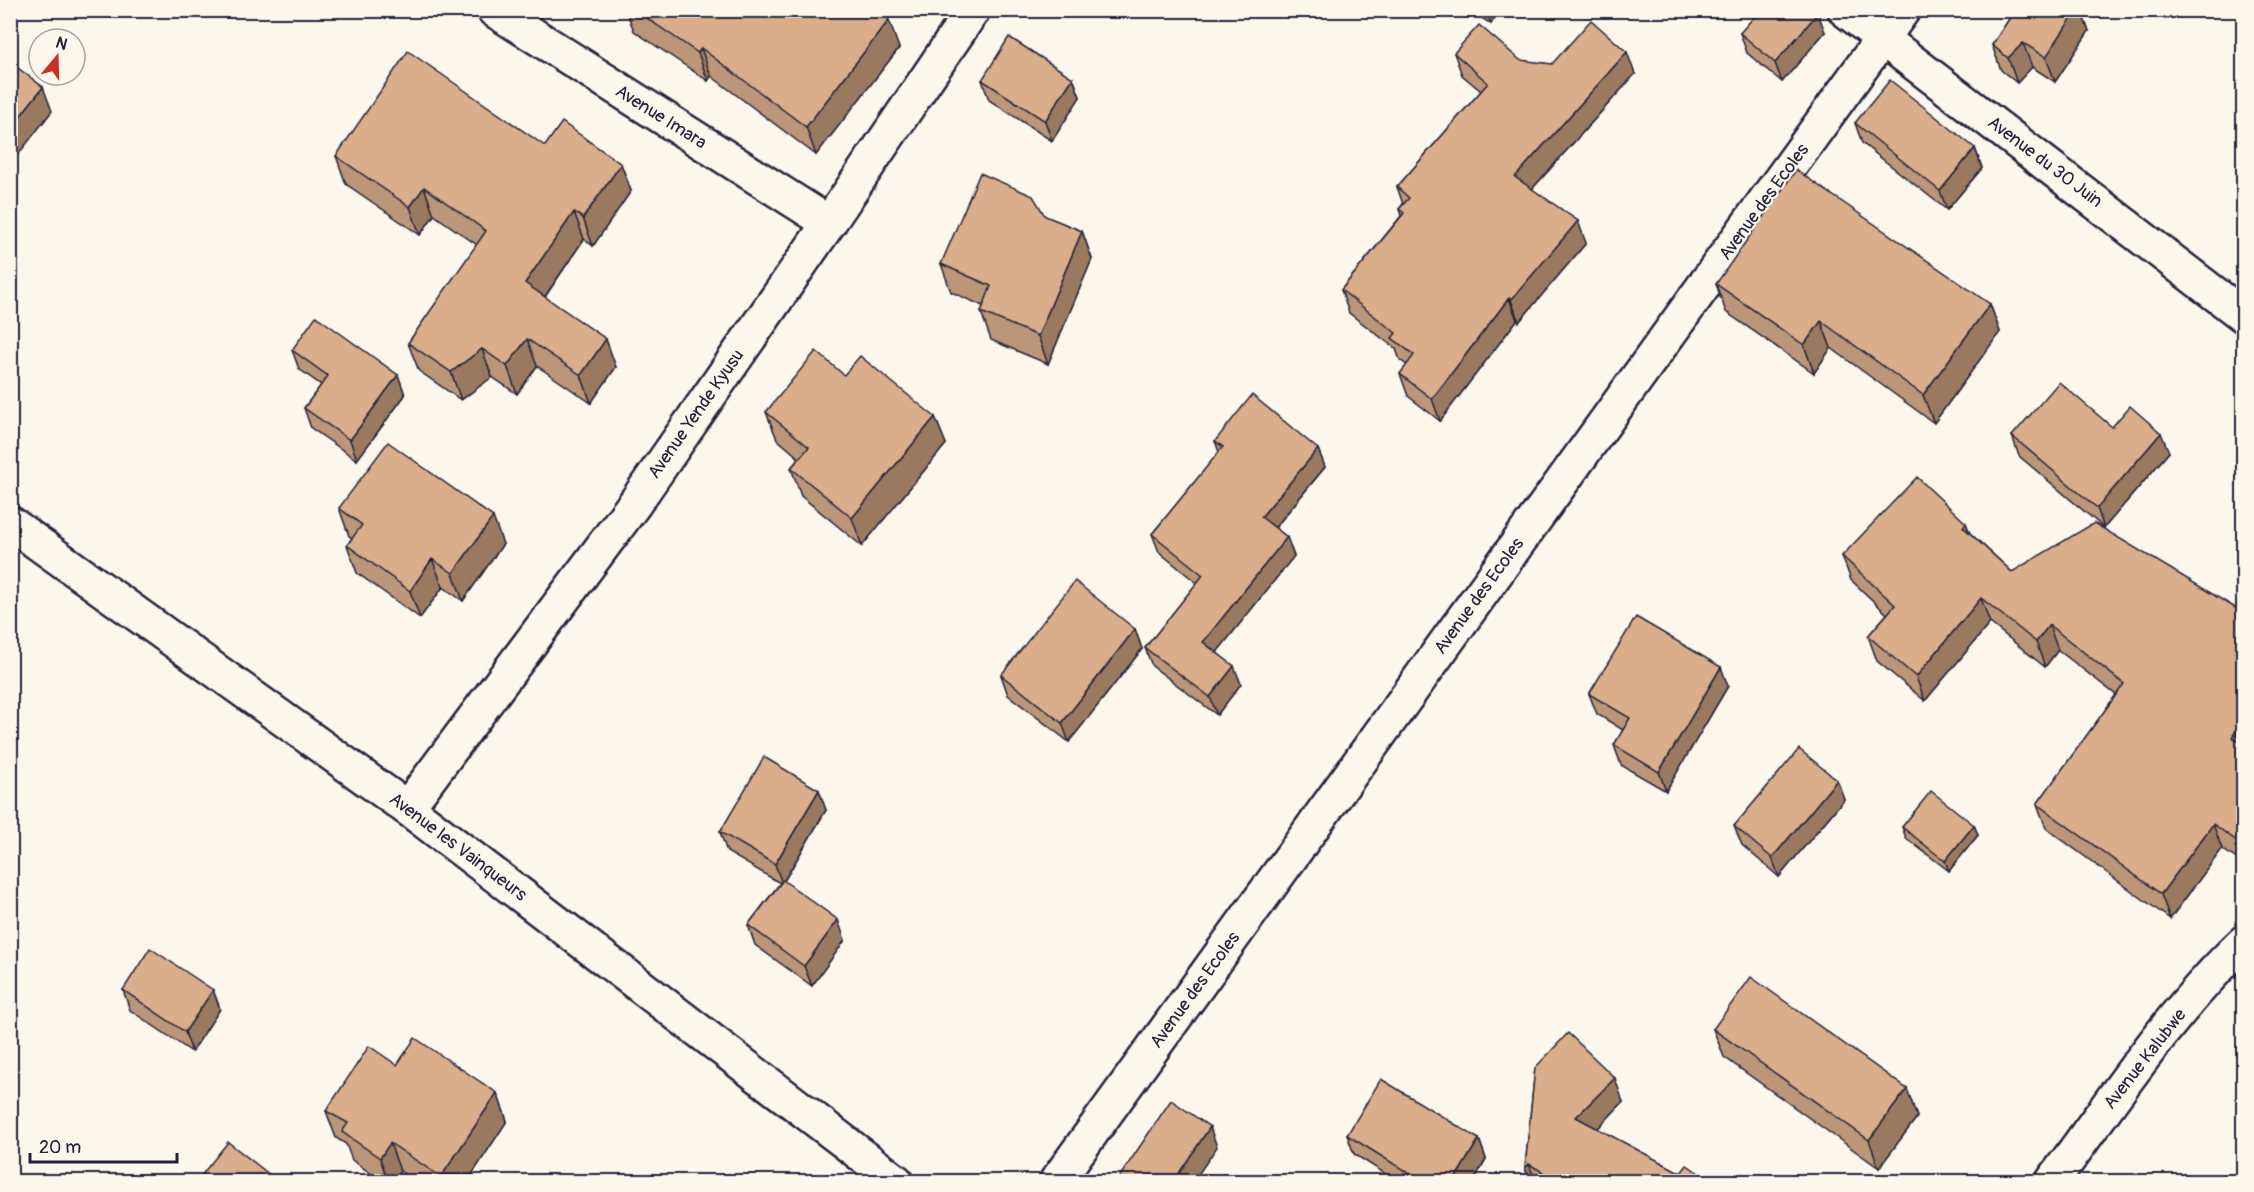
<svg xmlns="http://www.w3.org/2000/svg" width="2254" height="1192" font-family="Pangolin,sans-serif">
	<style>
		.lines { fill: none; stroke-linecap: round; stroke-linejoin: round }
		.minor-casing { stroke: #22223b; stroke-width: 38 }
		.minor { stroke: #fbf7ec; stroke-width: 33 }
		.wall { fill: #bb9678; stroke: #22223b; stroke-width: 1.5 }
		.shaded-wall { fill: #997a61; stroke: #22223b; stroke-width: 1.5 }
		.building { fill: #daae8b; stroke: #22223b; stroke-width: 1.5 }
		.labels { text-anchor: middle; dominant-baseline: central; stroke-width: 4.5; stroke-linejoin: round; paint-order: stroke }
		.street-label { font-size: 18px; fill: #22223b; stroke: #fbf7ec }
	</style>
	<rect width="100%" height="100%" fill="#fbf7ec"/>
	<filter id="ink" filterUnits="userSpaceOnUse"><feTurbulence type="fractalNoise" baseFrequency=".0167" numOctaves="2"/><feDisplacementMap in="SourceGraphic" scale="12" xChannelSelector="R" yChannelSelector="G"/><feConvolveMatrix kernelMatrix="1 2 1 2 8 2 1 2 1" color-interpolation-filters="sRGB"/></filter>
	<g filter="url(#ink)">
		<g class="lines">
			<defs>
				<g id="minor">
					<path d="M494,10l335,213"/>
					<path d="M1845,10l399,306"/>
					<path d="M10,523l397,285 490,374"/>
					<path d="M407,808l228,-305 194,-280 144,-213"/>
					<path d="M1056,1182l847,-1172"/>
					<path d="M2052,1182c61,-82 118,-170 192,-240"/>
				</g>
			</defs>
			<use href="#minor" class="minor-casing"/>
			<use href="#minor" class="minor"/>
		</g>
		<g class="wall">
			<path d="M626,10h250l23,38 -83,107 -105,-79 -3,5 -74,-50z"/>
			<path d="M1469,10h30l-8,14z"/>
			<path d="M2015,10h71l-4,4 7,17 -34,51 -23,-15 -15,16 -16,-13 -9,-25z"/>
			<path d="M1825,32l-43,50 -35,-29 -7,-20z"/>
			<path d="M1454,53l181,21 -103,115 54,54 -67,79 -2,-2 -77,101 -32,-25 -8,-22 7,-9 -7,-5 -4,-11 -47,-36 -8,-23 60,-74 -2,-7 4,-5 -6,-17 84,-96 -19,-16z"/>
			<path d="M1073,78l7,19 -28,44 -63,-41 -7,-20z"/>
			<path d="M1855,123l120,25 7,20 -35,42 -85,-67z"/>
			<path d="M545,146l76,18 10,27 -38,55 -9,-7 -39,58 71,70 -25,36 -54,-37 -20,28 -25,-17 -31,23 -42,-29 -11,-28 69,-98 -43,-30 -14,20 -74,-51 -10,-28z"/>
			<path d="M1045,216l37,15 10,28 -44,105 -57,-24 -10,-28 2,-6 -32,-14 -10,-28z"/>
			<path d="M1716,284l274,20 10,28 -66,91 -103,-75 -17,25 -88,-61z"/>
			<path d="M292,350l106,25 7,20 -48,65 -46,-32 -7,-20 17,-23 -22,-16z"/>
			<path d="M844,375l91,42 11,27 -84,102 -61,-50 -10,-28 8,-10 -22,-19 -11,-27z"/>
			<path d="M2112,427l57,25 -65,76 -85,-72 -7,-20z"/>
			<path d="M1215,441l103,8 7,18 -50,61 19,28 -77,96 24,32 -24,31 -65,-49 -7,-18 52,-65 -38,-31 -7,-18 67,-82z"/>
			<path d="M339,508l164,36 -40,57 -20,-14 -23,31 -63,-45 -10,-28 5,-7 -3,-2z"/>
			<path d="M1966,523l4,10 42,39 232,41v251l-22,-15 -52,70 -124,-91 -9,-24 79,-109 -58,-45 -13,17 -55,-44 -65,78 -48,-40 -9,-25 19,-22 -36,-34 -9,-24z"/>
			<path d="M1135,629l7,20 -73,93 -61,-47 -7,-20z"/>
			<path d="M1728,686l-62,105 -45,-26 -7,-20 9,-15 -26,-16 -8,-20z"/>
			<path d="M1837,780l7,19 -65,78 -37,-32 -8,-19z"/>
			<path d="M826,810l-42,71 61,59 -33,46 -57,-41 -7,-20 32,-42 -53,-31 -7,-20z"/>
			<path d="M1974,825l4,10 -29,36 -43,-33 -4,-11z"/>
			<path d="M123,990h90l7,19 -28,43 -62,-42z"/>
			<path d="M1713,1029l194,60 10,28 -38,51 -155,-111z"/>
			<path d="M397,1065l100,28 10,28 -40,61h-51l-16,-11 -7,11h-10l-31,-22 -6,-16 -10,-6 -10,-27z"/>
			<path d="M1535,1068l88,34 -26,27 84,44 31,9h-182l-5,-14z"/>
			<path d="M1347,1135l132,4 7,20 -13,23h-75l-44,-28z"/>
		</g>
		<g class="shaded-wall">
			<path d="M1486,10h13l-8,14z"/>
			<path d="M2070,10h16l-4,4 7,17 -34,51 -9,-25z"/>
			<path d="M1818,13l7,19 -43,50 -7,-19z"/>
			<path d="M889,20l10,28 -83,107 -10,-28z"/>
			<path d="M2023,43l9,24 -15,16 -9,-25z"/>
			<path d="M701,48l10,28 -3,5 -10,-28z"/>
			<path d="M1627,52l8,22 -112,125 -8,-22z"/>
			<path d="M1073,78l7,19 -28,44 -7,-20z"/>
			<path d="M43,87l9,24 -42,54v-36z"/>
			<path d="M1975,148l7,20 -35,42 -7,-19z"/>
			<path d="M621,164l10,27 -38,55 -10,-28z"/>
			<path d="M424,187l10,28 -14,20 -10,-28z"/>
			<path d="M574,212l10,27 -49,72 -10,-28z"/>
			<path d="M1578,221l8,22 -67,79 -8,-22z"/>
			<path d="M1082,231l10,28 -44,105 -10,-28z"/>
			<path d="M1509,298l8,22 -77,101 -8,-22z"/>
			<path d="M1990,304l10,28 -66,91 -11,-28z"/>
			<path d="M1821,321l10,27 -17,25 -10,-28z"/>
			<path d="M527,339l10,27 -20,28 -10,-28z"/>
			<path d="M606,339l10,28 -25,36 -10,-28z"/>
			<path d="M482,349l10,28 -31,23 -10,-28z"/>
			<path d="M398,375l7,20 -48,65 -7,-20z"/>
			<path d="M935,417l11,27 -84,102 -10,-28z"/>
			<path d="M2161,433l8,19 -65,76 -7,-20z"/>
			<path d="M1318,449l7,18 -57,69 -7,-19z"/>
			<path d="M493,517l10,27 -40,57 -10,-28z"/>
			<path d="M1966,523l9,25 -12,-21z"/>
			<path d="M1287,537l7,19 -84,105 -7,-19z"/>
			<path d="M432,559l11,28 -23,31 -10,-27z"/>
			<path d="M1981,598l9,25 -65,78 -9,-24z"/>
			<path d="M2049,625l9,25 -13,17 -9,-25z"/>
			<path d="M1135,629l7,20 -73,93 -7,-19z"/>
			<path d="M1234,666l7,18 -24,31 -7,-18z"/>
			<path d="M1721,667l7,19 -62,105 -7,-19z"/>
			<path d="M2244,718v39l-12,-20z"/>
			<path d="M1837,780l7,19 -65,78 -7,-19z"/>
			<path d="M819,790l7,20 -44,74 -7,-20z"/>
			<path d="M2213,824l9,25 -52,70 -9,-25z"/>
			<path d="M1974,825l4,10 -29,36 -4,-10z"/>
			<path d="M2244,832v27l-7,-18z"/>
			<path d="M838,920l7,20 -33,46 -8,-20z"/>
			<path d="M213,990l7,19 -28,43 -7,-20z"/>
			<path d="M1615,1078l8,24 -38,40 -9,-25z"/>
			<path d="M1907,1089l10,28 -38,51 -10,-28z"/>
			<path d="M497,1093l10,28 -40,61h-24l-2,-5z"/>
			<path d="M1210,1127l7,20 -24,35h-20z"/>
			<path d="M1479,1139l7,20 -13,23h-20z"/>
			<path d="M390,1143l10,28 -7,11h-5l-8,-24z"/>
			<path d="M1529,1164l7,18h-6l-5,-14z"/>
		</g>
		<g class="building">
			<path d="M635,10h241l13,10 -83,107 -105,-79 -3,5z"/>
			<path d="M1760,10h56l2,3 -43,50 -35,-30z"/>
			<path d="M2015,10h62l-31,47 -23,-14 -15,15 -16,-13z"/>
			<path d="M1591,20l36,32 -112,125 63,44 -67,79 -2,-2 -77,101 -32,-25 14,-19 -22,-17 4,-5 -55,-43 63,-77 -5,-4 10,-11 -12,-11 91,-104 -34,-30 25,-28 41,35 32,4z"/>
			<path d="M1009,37l64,41 -28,43 -63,-41z"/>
			<path d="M408,51l137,95 17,-24 59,42 -38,54 -9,-6 -49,71 81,56 -25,36 -54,-36 -20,27 -25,-17 -31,23 -43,-29 78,-112 -62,-44 -14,20 -74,-51z"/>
			<path d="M10,62l33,25 -33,42z"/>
			<path d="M1890,80l85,68 -35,43 -85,-68z"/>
			<path d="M1796,170l194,134 -67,91 -102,-74 -17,24 -88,-61z"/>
			<path d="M980,173l53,23 12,20 37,15 -44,105 -57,-24 10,-26 -50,-22z"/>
			<path d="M316,316l82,59 -48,65 -46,-32 24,-32 -36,-26z"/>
			<path d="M816,351l28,24 16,-19 75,61 -83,101 -61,-50 18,-21 -43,-35z"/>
			<path d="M2059,382l53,45 18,-21 31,27 -64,75 -85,-72z"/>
			<path d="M1252,395l66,54 -57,68 26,20 -84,105 31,24 -24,31 -65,-49 58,-73 -51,-41 71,-87 -8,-6z"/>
			<path d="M388,442l105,75 -40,56 -21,-14 -22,32 -63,-46 15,-20 -23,-17z"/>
			<path d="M1917,477l49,46 -3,4 49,45 82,-49 150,90v105l-12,19 12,8v87l-7,9 -24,-17 -52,70 -124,-90 87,-120 -75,-59 -13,17 -55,-44 -65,79 -48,-41 27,-31 -53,-49z"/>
			<path d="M1075,581l60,48 -73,94 -61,-48z"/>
			<path d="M1636,617l85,50 -62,105 -45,-27 16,-27 -41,-24z"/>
			<path d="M1799,749l38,31 -65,78 -38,-32z"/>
			<path d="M764,757l55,33 -44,74 -55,-32z"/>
			<path d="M1931,791l43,34 -29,36 -43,-34z"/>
			<path d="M783,880l55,40 -34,46 -56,-41z"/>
			<path d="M150,948l63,42 -28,42 -62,-42z"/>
			<path d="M1751,977l156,112 -38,51 -156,-111z"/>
			<path d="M1568,1033l47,45 -39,39 105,56 6,-8 25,17h-152l-31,-18 -4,4 10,-100z"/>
			<path d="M415,1038l82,55 -56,84 -51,-34 -10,15 -38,-26 6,-9 -22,-12 43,-65 28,19z"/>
			<path d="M1381,1079l98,60 -26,43h-30l-76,-47z"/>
			<path d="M1171,1100l39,27 -37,55h-57z"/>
			<path d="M228,1142l51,40h-83z"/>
		</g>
	</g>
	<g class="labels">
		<g class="street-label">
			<text transform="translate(661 117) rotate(32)">Avenue Imara</text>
			<text transform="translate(2045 162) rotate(37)">Avenue du 30 Juin</text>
			<text transform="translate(1764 202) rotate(-54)">Avenue des Ecoles</text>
			<text transform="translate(696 414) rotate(-55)">Avenue Yende Kyusu</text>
			<text transform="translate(1479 596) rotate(-54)">Avenue des Ecoles</text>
			<text transform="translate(458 847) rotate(37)">Avenue les Vainqueurs</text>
			<text transform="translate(1195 990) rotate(-54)">Avenue des Ecoles</text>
			<text transform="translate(2145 1059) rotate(-52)">Avenue Kalubwe</text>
		</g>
	</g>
	<rect width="2254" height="1192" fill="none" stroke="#fbf7ec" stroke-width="36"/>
	<rect x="18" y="18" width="2218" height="1156" fill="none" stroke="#22223b" stroke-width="2" filter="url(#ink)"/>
	<g transform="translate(57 57) rotate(19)"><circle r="28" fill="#fbf7ec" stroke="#a4a2a5" stroke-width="1.5"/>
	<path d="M0-4.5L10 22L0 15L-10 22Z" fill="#c8321e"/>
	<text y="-9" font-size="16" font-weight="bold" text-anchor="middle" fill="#22223b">N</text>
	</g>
	<path d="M30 1153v9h147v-9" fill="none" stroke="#22223b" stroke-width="3"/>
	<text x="39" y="1153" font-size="18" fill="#22223b" stroke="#fbf7ec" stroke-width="4.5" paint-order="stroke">20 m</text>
</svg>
